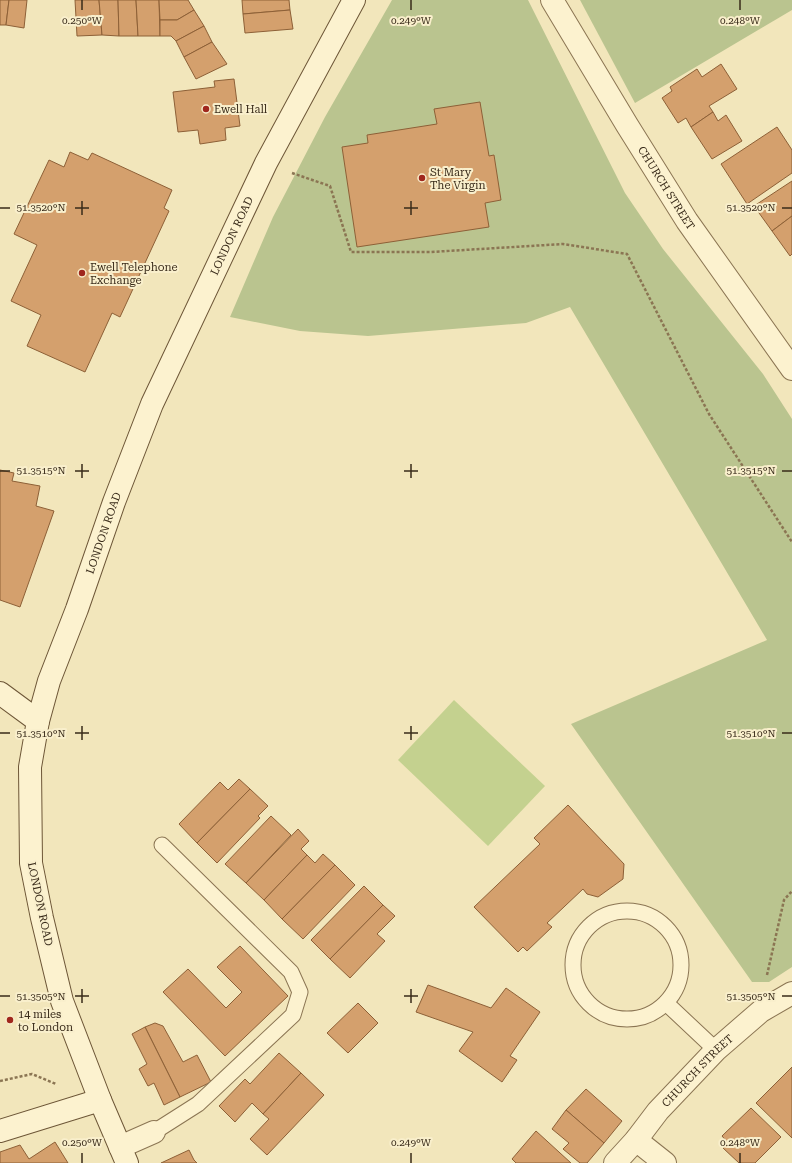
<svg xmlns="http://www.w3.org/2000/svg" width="792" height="1163" font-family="'Roboto Serif',serif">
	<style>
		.green { fill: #c4d18f }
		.cemetery { fill: #bac48f }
		.building { fill: #d4a06d; stroke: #8d6037 }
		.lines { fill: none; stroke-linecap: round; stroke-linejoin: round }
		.lane-casing { stroke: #8b7553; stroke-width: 17 }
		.street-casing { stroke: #8b7553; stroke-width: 24 }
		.secondary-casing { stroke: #6d5637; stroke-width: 24 }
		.path { stroke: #8b7553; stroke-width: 2.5; stroke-dasharray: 3 2; stroke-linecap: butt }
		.lane { stroke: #fcf2cf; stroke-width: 15 }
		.street { stroke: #fcf2cf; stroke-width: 22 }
		.secondary { stroke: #fcf2cf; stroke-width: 22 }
		.ticks { fill: none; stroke: #392b1a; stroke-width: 1.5 }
		.poi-dot { fill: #a0271d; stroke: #f9efcc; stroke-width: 1.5 }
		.labels { text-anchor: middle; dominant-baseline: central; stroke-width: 4; stroke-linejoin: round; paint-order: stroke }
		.poi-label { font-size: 11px; fill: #392b1a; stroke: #f9efcc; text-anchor: start }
		.street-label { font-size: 11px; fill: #392b1a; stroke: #f9efcc }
		.ticks-label { font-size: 10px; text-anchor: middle; fill: #392b1a; stroke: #f9efcc; stroke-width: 4; stroke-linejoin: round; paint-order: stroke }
	</style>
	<rect width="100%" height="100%" fill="#f2e6bb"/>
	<path class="green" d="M454,700l91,86 -57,60 -90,-86z"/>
	<g class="cemetery">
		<path d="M392,0h136l97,193 38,56 100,125 29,45v548l-23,15h-17l-181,-258 196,-84 -197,-333 -44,16 -158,13 -68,-5 -70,-14 43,-100 52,-100z"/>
		<path d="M580,0h212v10l-157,93z"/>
	</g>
	<g class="building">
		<path d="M0,0h9l-3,25h-6z"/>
		<path d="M9,0h18l-3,28 -18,-3z"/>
		<path d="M75,0h24l3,35 -25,1z"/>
		<path d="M99,0h19l1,36 -17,-1z"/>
		<path d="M118,0h18l2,36h-19z"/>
		<path d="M136,0h23l1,36h-22z"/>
		<path d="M159,0h29l6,10 -17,10h-17z"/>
		<path d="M242,0h47l1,10 -47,4z"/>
		<path d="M194,10l10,16 -28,15 -5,-5h-11v-16h17z"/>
		<path d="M290,10l3,19 -48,4 -2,-19z"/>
		<path d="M204,26l8,16 -28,15 -8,-16z"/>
		<path d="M212,42l15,22 -31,15 -12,-22z"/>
		<path d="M721,64l16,25 -28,17 4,6 -22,15 -5,-9 -8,5 -16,-25 10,-7 -2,-4 27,-18 5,8z"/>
		<path d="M234,79l6,47 -15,2 1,12 -26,4 -2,-14 -20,2 -5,-40 42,-5 -1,-6z"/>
		<path d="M480,102l9,54 5,-1 7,45 -16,3 4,24 -132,20 -15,-100 26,-4 -1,-8 70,-11 -3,-15z"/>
		<path d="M713,112l5,9 8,-6 16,26 -30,18 -21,-32z"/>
		<path d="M777,127l15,23v23l-45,31 -26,-40z"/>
		<path d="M70,152l18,8 4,-7 80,37 -8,18 5,3 -49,106 -8,-4 -27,59 -58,-26 14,-31 -30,-14 26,-56 -23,-11 35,-74 15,7z"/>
		<path d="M792,181v35l-20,15 -18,-25z"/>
		<path d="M792,216v38l-2,2 -18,-25z"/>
		<path d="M0,470l14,3 -2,8 28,5 -4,20 18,5 -34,96 -20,-7z"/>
		<path d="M239,779l11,10 -53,54 -18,-19 41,-42 8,8z"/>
		<path d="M250,789l18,17 -10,10 2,2 -43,45 -20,-20z"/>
		<path d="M568,805l56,59 -1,15 -25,18 -11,-3 -4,-5 -36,34 5,4 -25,24 -4,-4 -5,5 -44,-45 66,-63 -6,-6z"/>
		<path d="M271,816l20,19 -45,48 -21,-19z"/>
		<path d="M298,829l11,12 -8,8 6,6 -43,45 -18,-17z"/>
		<path d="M323,854l12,11 -53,54 -18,-19 43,-45 8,8z"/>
		<path d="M335,865l20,20 -52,54 -21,-20z"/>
		<path d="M364,886l19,19 -53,54 -19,-19z"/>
		<path d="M383,905l12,11 -18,18 8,7 -35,37 -20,-19z"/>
		<path d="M240,946l48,50 -63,60 -62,-64 25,-23 38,39 16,-16 -25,-25z"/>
		<path d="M428,985l63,23 15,-20 34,24 -30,44 7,4 -15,22 -43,-31 14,-19 -57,-20z"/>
		<path d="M358,1003l20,20 -30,30 -21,-20z"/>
		<path d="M155,1023l8,3 20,36 14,-7 14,27 -31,15 -35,-70z"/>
		<path d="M145,1027l35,70 -16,8 -10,-22 -6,3 -9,-17 8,-5 -15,-30z"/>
		<path d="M279,1053l22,20 -38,41 -11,-11 -17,19 -16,-16 26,-27 5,5z"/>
		<path d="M792,1067v71l-36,-35z"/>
		<path d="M301,1073l23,22 -57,60 -17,-16 19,-20 -6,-5z"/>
		<path d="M586,1089l36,32 -18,22 -38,-33z"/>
		<path d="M751,1108l30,29 -26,26h-16l-16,-15 5,-5 -6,-7z"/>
		<path d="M566,1110l38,33 -17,20h-7l-17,-14 6,-6 -17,-14z"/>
		<path d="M536,1131l35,32h-55l-4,-4z"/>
		<path d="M55,1142l13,21h-68v-11l20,-7 9,14z"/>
		<path d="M189,1150l5,10 3,3h-36z"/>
	</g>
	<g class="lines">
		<defs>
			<g id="lane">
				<circle cx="627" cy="965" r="54"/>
				<path d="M666,1003l50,47"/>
				<path d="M154,1132l44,-28 95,-89 7,-23 -9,-20 -129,-127"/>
			</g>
			<g id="street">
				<path id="s1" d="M552,0l75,125 60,96 105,148"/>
				<path d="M636,1140l29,23"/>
				<path d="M120,1147l34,-15"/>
				<path id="s2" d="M615,1163l21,-23 22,-29 58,-61 45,-39 31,-18"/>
			</g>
			<g id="secondary">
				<path d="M0,693l38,28"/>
				<path d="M0,1131l100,-31"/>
				<path id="s3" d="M127,1163l-27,-63 -38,-99 -20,-83 -11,-55 -1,-96 8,-46 11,-40 28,-72 37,-107 38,-98 114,-241 88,-163"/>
			</g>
		</defs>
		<use href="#lane" class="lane-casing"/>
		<use href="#street" class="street-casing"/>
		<use href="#secondary" class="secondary-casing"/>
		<g class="path">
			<path d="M292,173l38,13 21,66h80l132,-8 64,10 82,160 83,128"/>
			<path d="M767,975l17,-75 8,-9"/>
			<path d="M0,1081l32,-7 24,10"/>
		</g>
		<use href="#lane" class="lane"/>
		<use href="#street" class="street"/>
		<use href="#secondary" class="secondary"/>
	</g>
	<path class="ticks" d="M82,0v10M411,0v10M740,0v10M82,201v14M411,201v14M0,208h10M75,208h14M404,208h14M782,208h10M82,464v14M411,464v14M0,471h10M75,471h14M404,471h14M782,471h10M82,726v14M411,726v14M0,733h10M75,733h14M404,733h14M782,733h10M82,989v14M411,989v14M0,996h10M75,996h14M404,996h14M782,996h10M82,1153v10M411,1153v10M740,1153v10"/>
	<g class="poi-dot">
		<circle cx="206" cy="109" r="4"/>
		<circle cx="422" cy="178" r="4"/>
		<circle cx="82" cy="273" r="4"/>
		<circle cx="10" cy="1020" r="4"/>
	</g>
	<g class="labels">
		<g class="poi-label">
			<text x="214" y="109">Ewell Hall</text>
			<text x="430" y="172">St Mary<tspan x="430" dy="13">The Virgin</tspan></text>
			<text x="90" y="267">Ewell Telephone<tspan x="90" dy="13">Exchange</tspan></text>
			<text x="18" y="1014">14 miles<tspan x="18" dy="13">to London</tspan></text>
		</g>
		<g class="street-label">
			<text stroke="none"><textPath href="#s1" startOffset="220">CHURCH STREET</textPath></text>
			<text stroke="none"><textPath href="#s3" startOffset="982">LONDON ROAD</textPath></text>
			<text stroke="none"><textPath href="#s3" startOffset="658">LONDON ROAD</textPath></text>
			<text transform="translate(40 904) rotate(78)">LONDON ROAD</text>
			<text stroke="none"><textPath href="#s2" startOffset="124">CHURCH STREET</textPath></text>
		</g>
	</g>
	<g class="ticks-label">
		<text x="82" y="24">0.250°W</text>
		<text x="411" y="24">0.249°W</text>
		<text x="740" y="24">0.248°W</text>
		<text x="41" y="211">51.3520°N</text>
		<text x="751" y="211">51.3520°N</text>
		<text x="41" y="474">51.3515°N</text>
		<text x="751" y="474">51.3515°N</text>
		<text x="41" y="737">51.3510°N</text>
		<text x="751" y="737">51.3510°N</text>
		<text x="41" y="1000">51.3505°N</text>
		<text x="751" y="1000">51.3505°N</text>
		<text x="82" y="1146">0.250°W</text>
		<text x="411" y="1146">0.249°W</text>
		<text x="740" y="1146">0.248°W</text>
	</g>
</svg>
